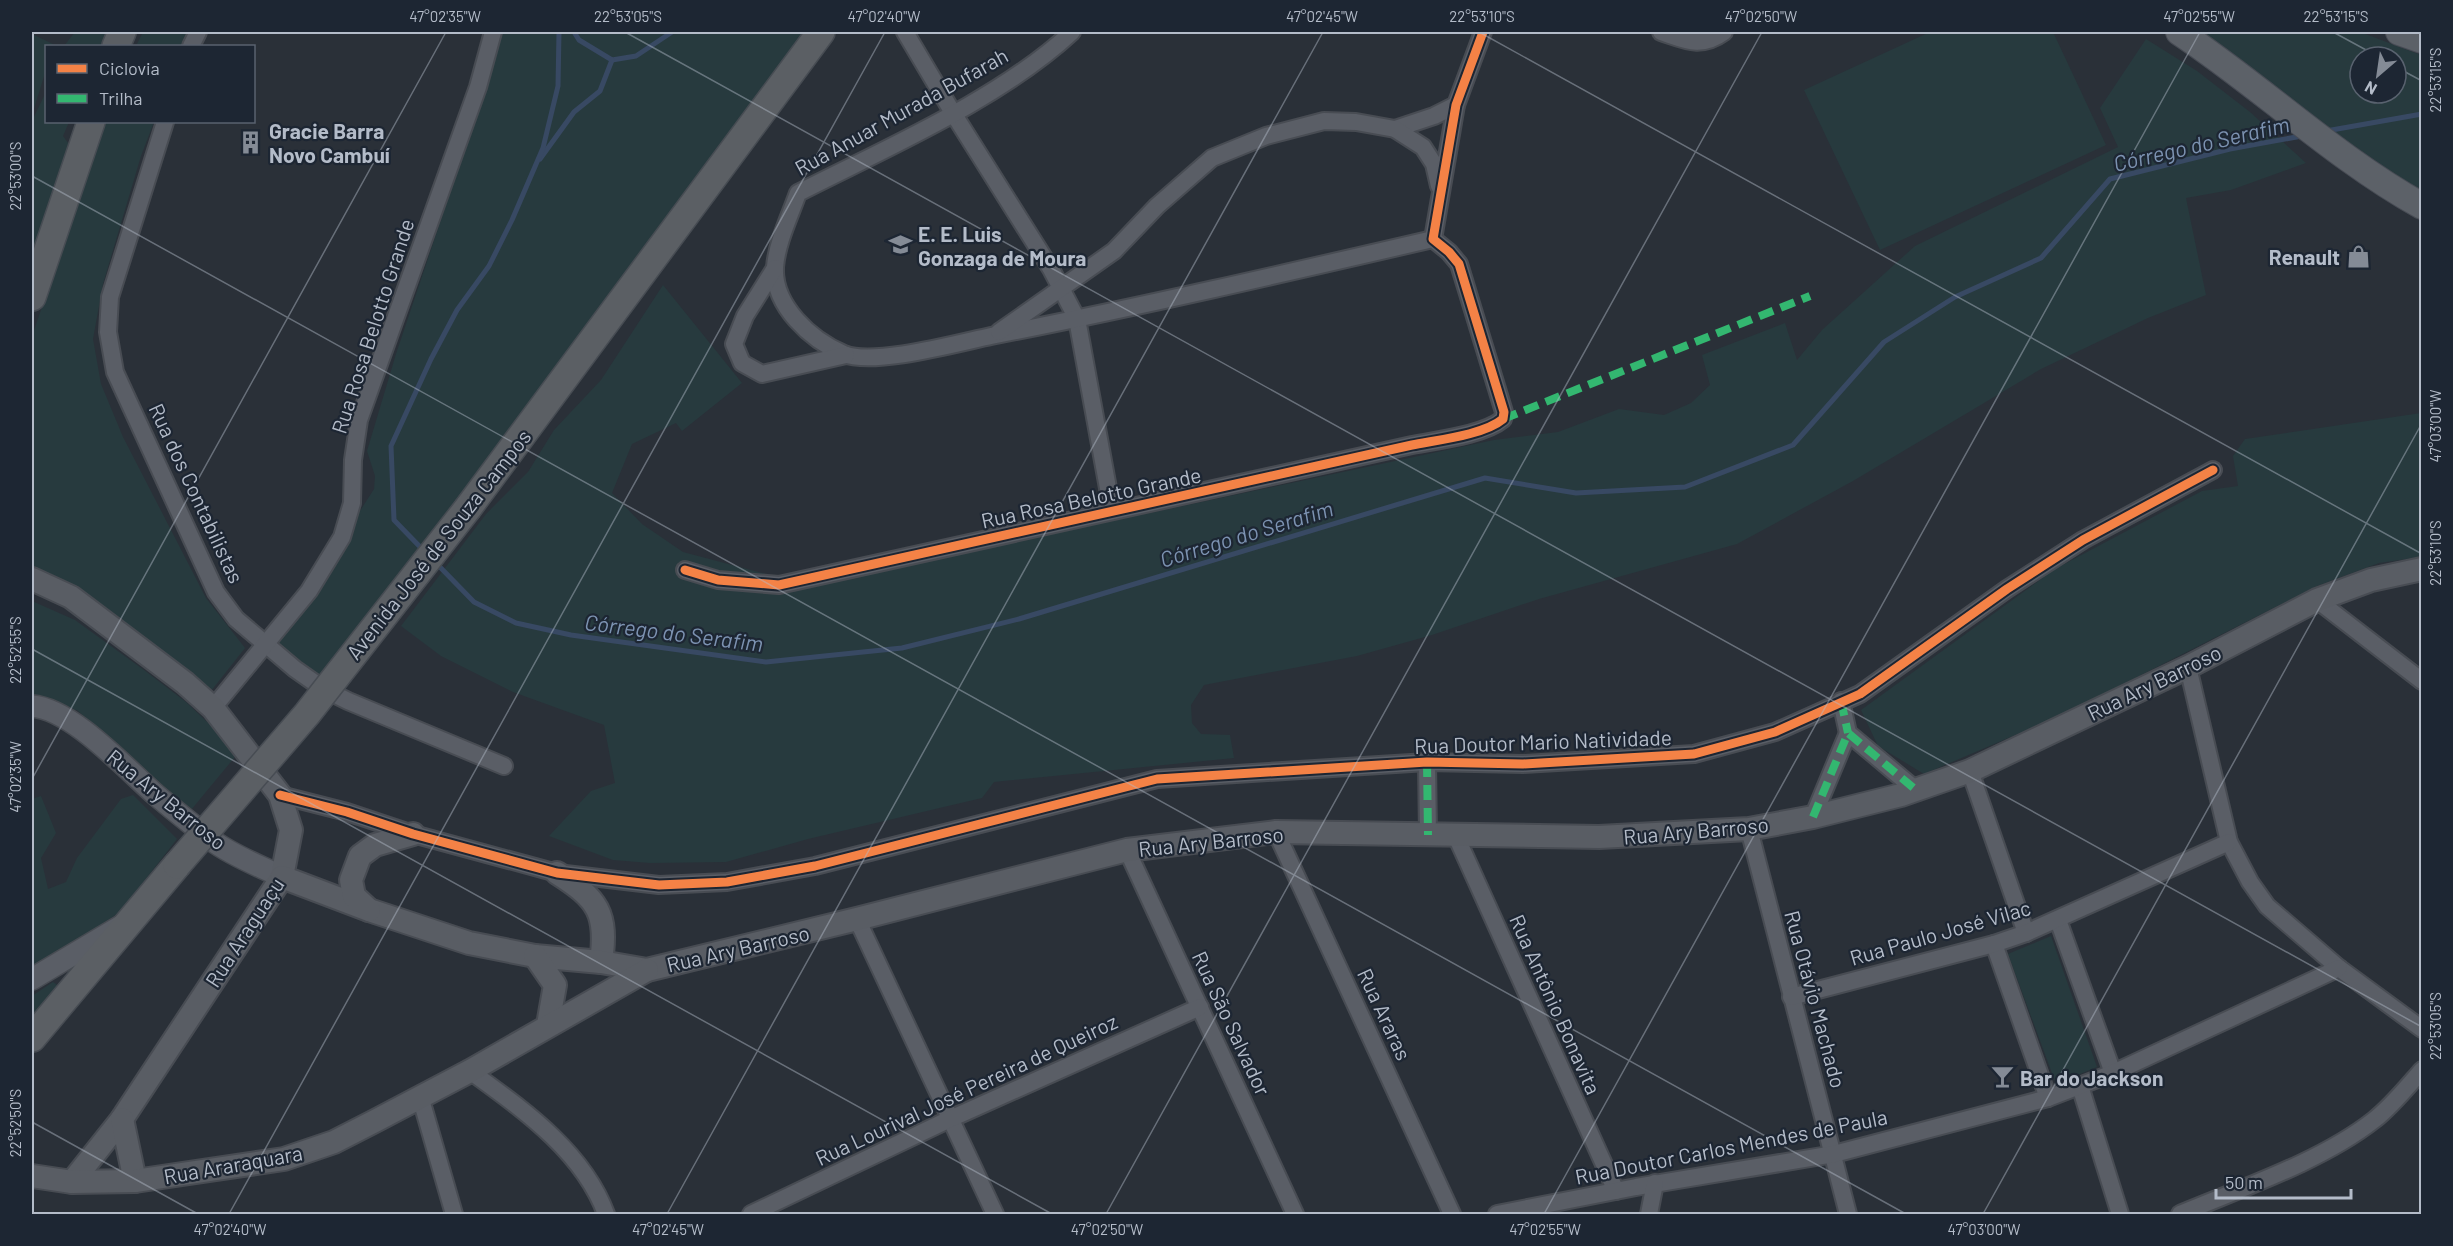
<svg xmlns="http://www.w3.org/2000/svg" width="2453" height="1246" font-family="Barlow,sans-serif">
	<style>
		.green { fill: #273a3e; fill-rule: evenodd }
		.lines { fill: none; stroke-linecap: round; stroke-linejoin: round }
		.stream { stroke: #384963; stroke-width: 5 }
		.minor-casing { stroke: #484c53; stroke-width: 20 }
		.tertiary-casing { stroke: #484c53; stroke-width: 24 }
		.secondary-casing { stroke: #484c53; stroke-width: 26 }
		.primary-casing { stroke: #484c55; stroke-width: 28 }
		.trunk-casing { stroke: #474c53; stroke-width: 30 }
		.minor { stroke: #5a5e66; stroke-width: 16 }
		.tertiary { stroke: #5a5e66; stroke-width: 21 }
		.secondary { stroke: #595d64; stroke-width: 22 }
		.primary { stroke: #5c6168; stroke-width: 26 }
		.trunk { stroke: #5b5f64; stroke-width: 27 }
		.trunk-bridge-casing { stroke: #474c53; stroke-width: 30; stroke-linecap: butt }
		.trunk-bridge { stroke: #5b5f64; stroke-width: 27 }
		.quiet { stroke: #33b770; stroke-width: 8; stroke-dasharray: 15 8; stroke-linecap: butt }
		.cycleway-casing { stroke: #1d2633; stroke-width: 13 }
		.cycleway { stroke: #f48246; stroke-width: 9 }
		.ticks { fill: none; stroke: #b4bcc9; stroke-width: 1.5; stroke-opacity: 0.45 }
		.labels { text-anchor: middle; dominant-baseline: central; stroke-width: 4.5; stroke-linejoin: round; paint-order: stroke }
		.street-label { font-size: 21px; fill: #b4bcc9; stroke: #1d2633 }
		.poi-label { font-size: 21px; font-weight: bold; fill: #b4bcc9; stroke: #1d2633; text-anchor: start }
		.water-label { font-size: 22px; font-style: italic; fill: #7c92b1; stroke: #1d2633 }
		.neatline { fill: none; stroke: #b4bcc9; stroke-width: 2 }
		.ticks-label { font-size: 15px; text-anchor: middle; fill: #b4bcc9 }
	</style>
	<rect width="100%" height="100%" fill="#2a3038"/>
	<g class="green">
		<path d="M75,32h33l-4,14h-40z"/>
		<path d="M143,32h46l-6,14h-47z"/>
		<path d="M498,32h323l-499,656 -56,-43 43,-54 65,-102 1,-13 -8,-25 29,-97 98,-293z"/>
		<path d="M1930,32h123l53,113 -226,105 -76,-160z"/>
		<path d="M2199,32h161l61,23v141l-8,-2zM2360,57h36v36h-36z"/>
		<path d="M32,34l23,11 -9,1v24l-14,45z"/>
		<path d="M2146,39l51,32 53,41 56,51 -75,27 -45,8 20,97 -58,23 -107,51 -188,112 -116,63 -198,55 -107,36 -75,21 -153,29 -13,20 1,18 9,11 29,1 4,23 -240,24 -12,16 -174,41 -82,23 -76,1 -37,-3 -64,-24 42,-45 24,-8 -11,-58 -91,-33 -72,-36 -40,-30 85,-112 42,-42 26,-42 47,-50 62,-95 79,98 -60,48 -6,-8 -44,21 -20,49 30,31 41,28 83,22 21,16 707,-150 64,-8 61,-23 45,6 27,-12 19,-18 -8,-30 83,-32 12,37 25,-30 93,-84 203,-99 -18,-39z"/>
		<path d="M46,92v30h23l-6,14 8,11 -39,119v-145z"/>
		<path d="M106,122h48l-13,34 -38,128 -10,55 8,45 22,53 83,161 39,50 -34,43 -179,-119v-236z"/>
		<path d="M2421,413v144l-42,6 -62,23 -257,130 -136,58 -46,-28 -17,-36 194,-141 147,-78 36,-5 -5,-30 12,-17z"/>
		<path d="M32,601l43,19 69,50 42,32 53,50 -48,58 -39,-30 -75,-70 -45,-4z"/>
		<path d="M133,795l44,44 -57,73 -88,59v-172l9,-3 15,37 -15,25 7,31 18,-7 11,-24 44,-59z"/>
		<path d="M2051,936l46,131 -41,17 -48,-130z"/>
		<path d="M53,982l7,5 -28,36v-27z"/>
	</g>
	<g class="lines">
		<g class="stream">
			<path d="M574,32l5,8 33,20 24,-4 36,-24"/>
			<path d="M2326,131l96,-17"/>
			<path d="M540,159l34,-47 26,-21 12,-31"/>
			<path d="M425,552l-31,-32 -3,-74 40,-87 26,-49 32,-44 23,-46 31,-72 15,-62 1,-54"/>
			<path d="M436,563l38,39 42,21 55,12 195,27 136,-14 117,-29 466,-141 91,15 109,-6 108,-42 91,-103 71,-45 86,-39 69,-79 120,-30 72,-13"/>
		</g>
		<defs>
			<g id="minor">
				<path d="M905,32l48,81 98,156 26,50 35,191"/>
				<path d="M1072,32c-72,67 -186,116 -274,161 -8,23 -21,49 -23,74 -2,39 36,73 69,87 30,12 114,-11 147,-18 148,-29 295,-63 442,-97"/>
				<path d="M1661,32c24,8 40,17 63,0"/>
				<path d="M191,46l7,-14"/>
				<path d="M165,122l-55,175 -2,35 7,40 101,220 20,27 59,50 27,19 26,13 156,65"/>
				<path d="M1395,129l39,-13 22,-11"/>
				<path d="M775,268l-30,48 -11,28 8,19 20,11 84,-19"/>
				<path d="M999,332l115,-81 43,-45 55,-48 54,-22 58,-15 32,1 39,7 28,18 11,17 5,22"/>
				<path d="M685,570l33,10 61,5 633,-140c25,-5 72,-10 91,-26l1,-7 -45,-148 -10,-12 -16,-13 23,-134 27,-73"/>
				<path d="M2317,600l105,81"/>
				<path d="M2188,667l41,175 21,40 17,24 72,62 83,61"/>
				<path d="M1841,701l7,32"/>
				<path d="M213,708l96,-117 33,-54 10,-34 1,-43 6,-40 119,-333 15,-55"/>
				<path d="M1427,762l1,73"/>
				<path d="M1970,771l56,162"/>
				<path d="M280,795l67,17 66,22 144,39 102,12 68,-3 88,-16 342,-87 270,-17 96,2 171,-10 81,-22 85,-38 147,-105 76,-49 130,-70"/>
				<path d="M1813,817l35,-84 68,57"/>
				<path d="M1749,829l99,385"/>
				<path d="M1276,832l176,382"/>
				<path d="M1456,836l160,355"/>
				<path d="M1127,850l168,364"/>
				<path d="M857,919l138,295"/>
				<path d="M2058,920l55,153"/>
				<path d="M1994,944l54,154"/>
				<path d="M1791,997l203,-53 32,-11 203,-91"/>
				<path d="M470,1071c52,38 113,80 136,143"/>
				<path d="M2080,1086l40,128"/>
				<path d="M420,1096l34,118"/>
				<path d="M751,1214l199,-95 250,-112"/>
				<path d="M1497,1214l139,-27 198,-33 214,-56 65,-25 226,-105"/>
				<path d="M1649,1214l6,-31"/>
				<path d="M2180,1214c62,-26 142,-53 194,-94 18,-14 33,-33 48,-50"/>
			</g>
			<g id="tertiary">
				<path d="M32,706c40,3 93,62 124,89 19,16 38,31 57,46 20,15 47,25 69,36"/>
				<path d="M32,979l89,-53"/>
			</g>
			<g id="secondary">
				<path d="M32,579l39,18 114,86 28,25 67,87 11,35 -9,47 -160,242 -50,63"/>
				<path d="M557,873c41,26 51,40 44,89"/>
				<path d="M282,877l87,33 100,33 66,13 66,6 46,8 210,-51 270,-69 149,-18 323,5 150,-8 64,-12 88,-22 69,-24 218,-104 129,-67 54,-20 51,-11"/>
				<path d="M369,910l-15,-14 -3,-16 9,-24 15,-11 38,-11"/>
				<path d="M535,956l20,29 -7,40"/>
				<path d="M122,1119l13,62"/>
				<path d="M32,1176l40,6 63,-1 149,-22 50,-17 41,-21 95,-50 177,-101"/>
			</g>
			<g id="primary">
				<path d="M2179,32c83,55 155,125 243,174"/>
				<path d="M2399,32l23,8"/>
			</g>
			<g id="trunk">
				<path d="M116,46l6,-14"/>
				<path d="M32,297l59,-175"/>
				<path d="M468,508l353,-476"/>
				<path d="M32,1038l145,-173"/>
			</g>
		</defs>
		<use href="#minor" class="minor-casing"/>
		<use href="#tertiary" class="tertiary-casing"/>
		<use href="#secondary" class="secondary-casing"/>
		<use href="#primary" class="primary-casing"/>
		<use href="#trunk" class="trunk-casing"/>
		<use href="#minor" class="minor"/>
		<use href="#tertiary" class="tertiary"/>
		<use href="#secondary" class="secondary"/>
		<use href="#primary" class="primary"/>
		<use href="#trunk" class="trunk"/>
		<defs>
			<path id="trunk-bridge" d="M177,865l130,-151 161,-206"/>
		</defs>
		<use href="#trunk-bridge" class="trunk-bridge-casing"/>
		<use href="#trunk-bridge" class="trunk-bridge"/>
		<g class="quiet">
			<path d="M1503,419l307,-123"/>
			<path d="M1841,701l7,32"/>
			<path d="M1427,762l1,73"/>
			<path d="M1813,817l35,-84 68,57"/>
		</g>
		<defs>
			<g id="cycleway">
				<path d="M685,570l33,10 61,5 633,-140c25,-5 72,-10 91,-26l1,-7 -45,-148 -10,-12 -16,-13 23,-134 27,-73"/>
				<path d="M280,795l67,17 66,22 144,39 102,12 68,-3 88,-16 342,-87 270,-17 96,2 171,-10 81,-22 85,-38 147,-105 76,-49 130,-70"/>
			</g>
		</defs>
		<use href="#cycleway" class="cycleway-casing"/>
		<use href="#cycleway" class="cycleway"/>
	</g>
	<path class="ticks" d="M625,32l1797,995M1479,32l943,522M2333,32l46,25M2396,67l26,14M32,176l1874,1038M32,649l1020,565M32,779l414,-747M32,1122l166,92M229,1214l656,-1182M667,1214l656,-1182M1106,1214l656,-1182M1544,1214l656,-1182M1983,1214l439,-791M2421,1214h1"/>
	<defs>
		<symbol id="building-bare" viewBox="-9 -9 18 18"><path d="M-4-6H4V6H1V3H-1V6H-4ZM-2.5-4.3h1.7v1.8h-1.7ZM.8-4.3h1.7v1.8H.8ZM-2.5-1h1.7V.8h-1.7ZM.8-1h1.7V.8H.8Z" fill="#848b96" stroke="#1d2633" stroke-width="2.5" paint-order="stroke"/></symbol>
		<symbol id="school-bare" viewBox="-9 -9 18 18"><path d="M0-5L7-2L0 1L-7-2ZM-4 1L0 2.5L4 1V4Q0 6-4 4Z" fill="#848b96" stroke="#1d2633" stroke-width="2.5" paint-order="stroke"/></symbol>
		<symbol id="shop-bare" viewBox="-9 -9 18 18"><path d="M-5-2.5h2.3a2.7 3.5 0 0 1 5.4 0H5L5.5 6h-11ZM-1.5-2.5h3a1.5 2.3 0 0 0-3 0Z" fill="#848b96" stroke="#1d2633" stroke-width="2.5" paint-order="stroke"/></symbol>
		<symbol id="bar-bare" viewBox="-9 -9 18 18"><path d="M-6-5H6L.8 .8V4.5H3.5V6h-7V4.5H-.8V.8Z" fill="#848b96" stroke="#1d2633" stroke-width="2.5" paint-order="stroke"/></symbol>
	</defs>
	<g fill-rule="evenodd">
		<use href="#building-bare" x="234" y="126" width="33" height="33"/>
		<use href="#school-bare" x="884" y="228" width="33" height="33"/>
		<use href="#shop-bare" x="2342" y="240" width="33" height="33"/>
		<use href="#bar-bare" x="1986" y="1060" width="33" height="33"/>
	</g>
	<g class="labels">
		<g class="street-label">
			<text transform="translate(901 111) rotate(-29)">Rua Anuar Murada Bufarah</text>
			<text transform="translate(372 326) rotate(-72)">Rua Rosa Belotto Grande</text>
			<text transform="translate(197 493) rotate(65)">Rua dos Contabilistas</text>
			<text transform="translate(1091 497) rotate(-12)">Rua Rosa Belotto Grande</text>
			<text transform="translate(438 544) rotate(-52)">Avenida José de Souza Campos</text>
			<text transform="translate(2154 682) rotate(-26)">Rua Ary Barroso</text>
			<text transform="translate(1543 741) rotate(-2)">Rua Doutor Mario Natividade</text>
			<text transform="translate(167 799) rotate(39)">Rua Ary Barroso</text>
			<text transform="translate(1696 830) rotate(-5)">Rua Ary Barroso</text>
			<text transform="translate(1211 841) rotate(-6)">Rua Ary Barroso</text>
			<text transform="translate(244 932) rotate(-57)">Rua Araguaçu</text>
			<text transform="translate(1940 932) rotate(-16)">Rua Paulo José Vilac</text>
			<text transform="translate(738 948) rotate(-13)">Rua Ary Barroso</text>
			<text transform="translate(1816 999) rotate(75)">Rua Otávio Machado</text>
			<text transform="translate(1556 1004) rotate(66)">Rua Antônio Bonavita</text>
			<text transform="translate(1385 1014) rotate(65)">Rua Araras</text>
			<text transform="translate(1232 1023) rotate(65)">Rua São Salvador</text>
			<text transform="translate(966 1089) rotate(-25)">Rua Lourival José Pereira de Queiroz</text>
			<text transform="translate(1731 1146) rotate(-11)">Rua Doutor Carlos Mendes de Paula</text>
			<text transform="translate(233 1164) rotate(-10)">Rua Araraquara</text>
		</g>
		<g class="poi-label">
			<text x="269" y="130">Gracie Barra<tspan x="269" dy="24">Novo Cambuí</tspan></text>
			<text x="918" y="233">E. E. Luis<tspan x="918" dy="24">Gonzaga de Moura</tspan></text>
			<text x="2340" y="256" text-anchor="end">Renault</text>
			<text x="2020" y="1077">Bar do Jackson</text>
		</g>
		<g class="water-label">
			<text transform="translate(2201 143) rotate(-13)">Córrego do Serafim</text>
			<text transform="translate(1246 533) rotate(-17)">Córrego do Serafim</text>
			<text transform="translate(674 632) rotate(7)">Córrego do Serafim</text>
		</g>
	</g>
	<rect width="2453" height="1246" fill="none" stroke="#1d2633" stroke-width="66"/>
	<rect x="45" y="45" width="210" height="78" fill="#1d2633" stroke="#59626f" stroke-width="1.5"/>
	<rect x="57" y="64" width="30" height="9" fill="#f48246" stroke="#59626f" stroke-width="1.5"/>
	<text x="99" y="75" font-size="18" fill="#b4bcc9">Ciclovia</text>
	<rect x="57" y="94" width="30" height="9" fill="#33b770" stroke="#59626f" stroke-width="1.5"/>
	<text x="99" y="105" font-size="18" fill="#b4bcc9">Trilha</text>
	<g transform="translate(2378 75) rotate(209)"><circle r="28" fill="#1d2633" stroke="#59626f" stroke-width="1.5"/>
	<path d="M0-4.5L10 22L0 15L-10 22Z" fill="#848b96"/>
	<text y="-9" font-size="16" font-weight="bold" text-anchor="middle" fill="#b4bcc9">N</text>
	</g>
	<path d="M2216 1189v9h135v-9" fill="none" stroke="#b4bcc9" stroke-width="3"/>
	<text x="2225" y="1189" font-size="18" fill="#b4bcc9" stroke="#1d2633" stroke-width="4.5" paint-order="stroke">50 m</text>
	<rect x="33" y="33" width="2387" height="1180" class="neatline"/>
	<g class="ticks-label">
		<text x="445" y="22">47°02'35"W</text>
		<text x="628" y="22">22°53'05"S</text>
		<text x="884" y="22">47°02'40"W</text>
		<text x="1322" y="22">47°02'45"W</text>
		<text x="1482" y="22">22°53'10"S</text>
		<text x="1761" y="22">47°02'50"W</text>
		<text x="2199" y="22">47°02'55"W</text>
		<text x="2336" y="22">22°53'15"S</text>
		<text transform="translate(2436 80) rotate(-90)" y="5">22°53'15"S</text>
		<text transform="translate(16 176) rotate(-90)" y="5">22°53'00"S</text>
		<text transform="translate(2436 426) rotate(-90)" y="5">47°03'00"W</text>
		<text transform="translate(2436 553) rotate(-90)" y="5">22°53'10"S</text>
		<text transform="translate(16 650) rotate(-90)" y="5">22°52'55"S</text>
		<text transform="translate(16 777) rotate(-90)" y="5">47°02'35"W</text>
		<text transform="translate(2436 1026) rotate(-90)" y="5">22°53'05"S</text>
		<text transform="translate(16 1123) rotate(-90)" y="5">22°52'50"S</text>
		<text x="230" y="1235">47°02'40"W</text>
		<text x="668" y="1235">47°02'45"W</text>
		<text x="1107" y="1235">47°02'50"W</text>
		<text x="1545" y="1235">47°02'55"W</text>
		<text x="1984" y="1235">47°03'00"W</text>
	</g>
</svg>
